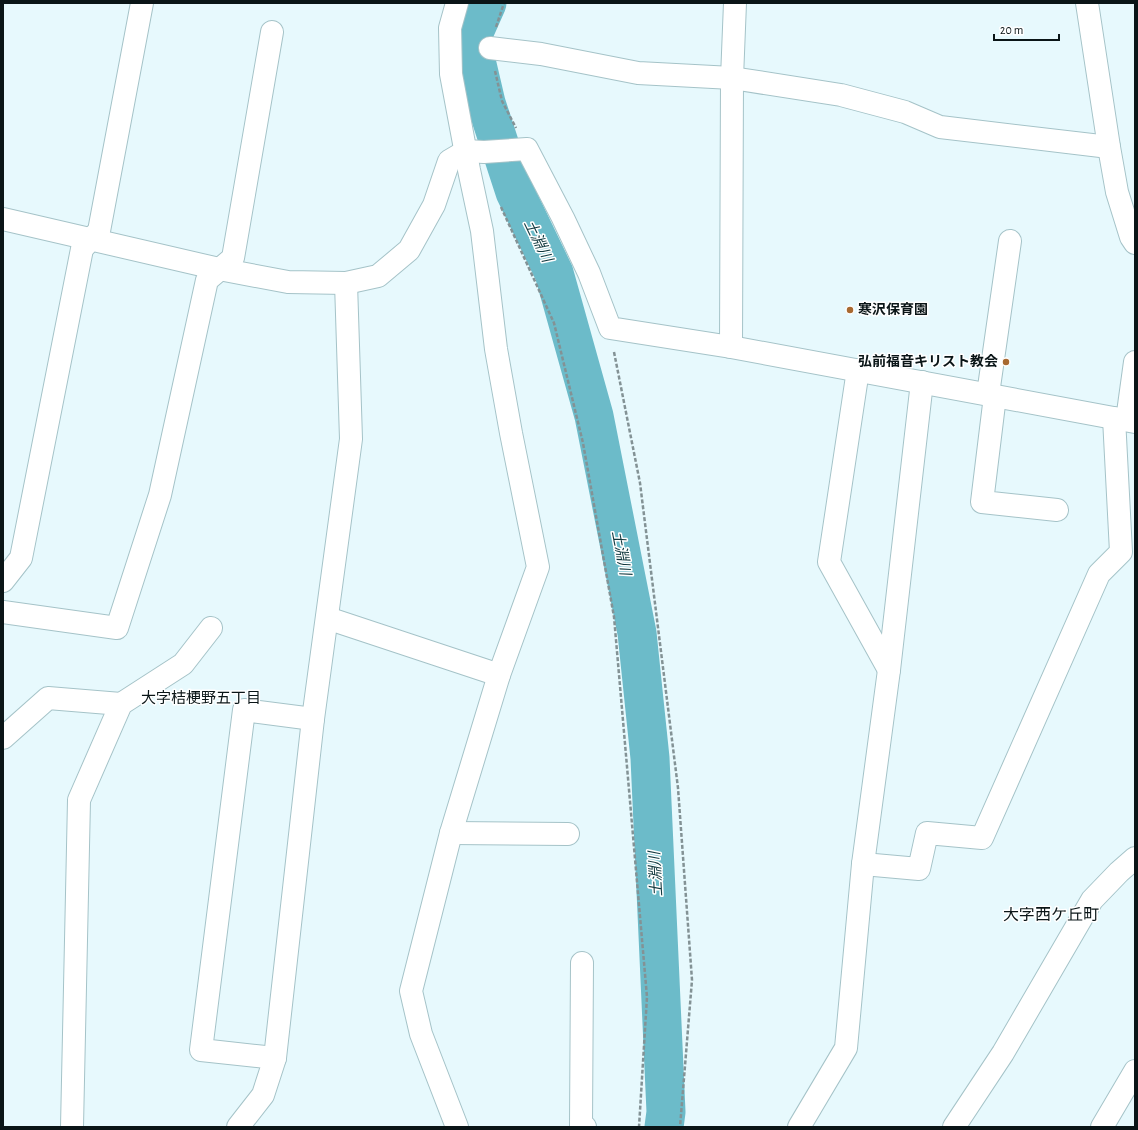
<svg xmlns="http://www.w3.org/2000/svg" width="1138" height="1130" font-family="'Alegreya Sans','Noto Sans JP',sans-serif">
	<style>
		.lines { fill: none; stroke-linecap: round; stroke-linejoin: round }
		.river { stroke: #6cbbc9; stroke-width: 39 }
		.minor-casing { stroke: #a5c3c8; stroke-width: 24 }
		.path { stroke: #839295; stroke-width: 2.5; stroke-dasharray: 4 2; stroke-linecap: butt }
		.minor { stroke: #fff; stroke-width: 22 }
		.poi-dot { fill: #a86930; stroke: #fff; stroke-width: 1.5 }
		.labels { text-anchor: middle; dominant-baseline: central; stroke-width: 3; stroke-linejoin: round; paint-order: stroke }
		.poi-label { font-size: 14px; font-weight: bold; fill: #0a1517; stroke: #fff; text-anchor: start }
		.water-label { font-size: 15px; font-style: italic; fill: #11383e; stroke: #fff }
		.neighbourhood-label { font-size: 15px; fill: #0a1517; stroke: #fff }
		.quarter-label { font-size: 16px; fill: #0a1517; stroke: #fff }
	</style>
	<rect width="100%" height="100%" fill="#e7f9fd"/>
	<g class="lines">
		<path class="river" d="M487,3l-16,36 15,64 29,89 39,81 40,143 43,217 13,125 16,354 -2,15"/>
		<defs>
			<g id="minor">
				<path d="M1087,3l22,144 8,45 14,45 4,6"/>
				<path d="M490,48l51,6 97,19 94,5 109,17 64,17 35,15 169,20"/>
				<path d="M3,219l216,50 69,13 58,1 32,-7 31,-26 25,-45 15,-44 17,-10 18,1 43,-3 36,69 26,55 21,55 121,19 404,75"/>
				<path d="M731,347l1,-269 3,-75"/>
				<path d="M858,370l-29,192 60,108"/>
				<path d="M988,394l22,-153"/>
				<path d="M995,396l-13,106 75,8"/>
				<path d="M1127,420l8,-58"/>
				<path d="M3,581l18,-23 61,-309 8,-9 9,-9 43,-228"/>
				<path d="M3,612l114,16 43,-133 47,-215 26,-22 39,-226"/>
				<path d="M327,618l172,57"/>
				<path d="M3,738l45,-40 73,6"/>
				<path d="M451,833l117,1"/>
				<path d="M863,864l56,5 8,-36 55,5 117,-264 22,-22 -7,-134"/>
				<path d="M582,963l-1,163 4,1"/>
				<path d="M275,1058l-74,-8 43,-340 69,9"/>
				<path d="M72,1127l7,-327 42,-96 62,-40 28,-36"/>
				<path d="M238,1127l25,-32 12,-37 38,-339 38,-280 -5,-156"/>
				<path d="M457,1127l-36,-93 -10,-43 40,-158 48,-158 39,-108 -27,-134 -15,-84 -14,-118 -13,-61 -18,-96 -1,-46 7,-25"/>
				<path d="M799,1127l47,-79 17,-184 26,-194 33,-288"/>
				<path d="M954,1127l49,-74 89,-153 27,-28 16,-14"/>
				<path d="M1102,1127l33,-56"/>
			</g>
		</defs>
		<use href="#minor" class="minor-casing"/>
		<g class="path">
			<path d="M496,27l8,-24"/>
			<path d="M495,71l7,30 14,27"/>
			<path d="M501,207l53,116 29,120 31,174 33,380 -8,130"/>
			<path d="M614,352l26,131 38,305 14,192 -12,147"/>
		</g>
		<use href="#minor" class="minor"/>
	</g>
	<g class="poi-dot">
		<circle cx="850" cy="310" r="4"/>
		<circle cx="1006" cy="362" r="4"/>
	</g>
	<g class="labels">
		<g class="poi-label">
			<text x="858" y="310">寒沢保育園</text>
			<text x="998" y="362" text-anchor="end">弘前福音キリスト教会</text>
		</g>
		<g class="water-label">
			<text transform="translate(538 241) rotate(64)">土淵川</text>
			<text transform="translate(621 553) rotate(79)">土淵川</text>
			<text transform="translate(656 874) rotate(-93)">土淵川</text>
		</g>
		<g class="neighbourhood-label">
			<text x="201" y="698">大字桔梗野五丁目</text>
		</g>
		<g class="quarter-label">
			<text x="1051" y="915">大字西ケ丘町</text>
		</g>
	</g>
	<rect width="1138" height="1130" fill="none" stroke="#0a1517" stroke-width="8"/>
	<path d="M994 34v6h65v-6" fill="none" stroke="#0a1517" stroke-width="2"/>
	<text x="1000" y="34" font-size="12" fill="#0a1517" stroke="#ffffff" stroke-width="3" paint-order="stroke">20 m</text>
</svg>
